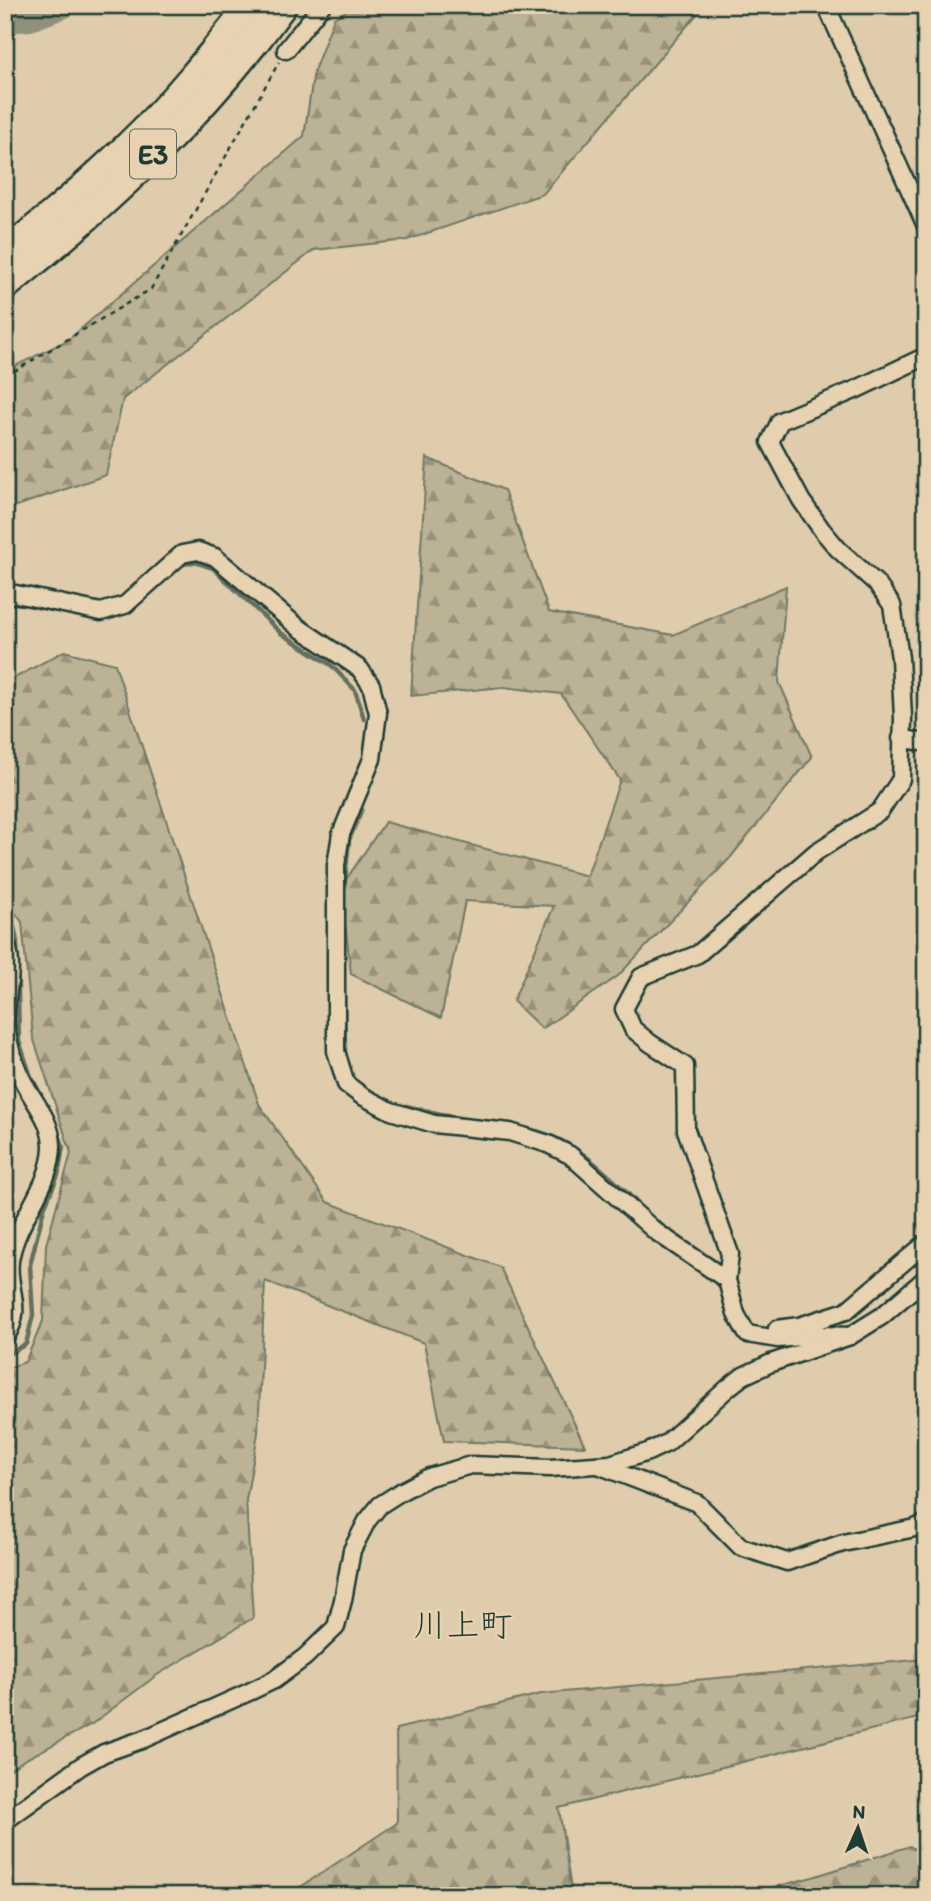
<svg xmlns="http://www.w3.org/2000/svg" width="931" height="1901" font-family="Itim,'Klee One',sans-serif">
	<style>
		.forest { fill: url(#forest-firs); stroke: #6e7865; stroke-width: 2 }
		.lines { fill: none; stroke-linecap: round; stroke-linejoin: round }
		.stream { stroke: #636f5f; stroke-width: 4.5 }
		.river { stroke: #90917b; stroke-width: 28 }
		.street-casing { stroke: #1f3d34; stroke-width: 21 }
		.highway-casing { stroke: #1f3d34; stroke-width: 35 }
		.path { stroke: #1f3d34; stroke-width: 2.5; stroke-dasharray: 5 5; stroke-linecap: butt }
		.street { stroke: #e7d2b1; stroke-width: 16 }
		.highway { stroke: #e7d2b1; stroke-width: 30 }
		.labels { text-anchor: middle; dominant-baseline: central; stroke-width: 5; stroke-linejoin: round; paint-order: stroke }
		.shield { fill: #e7d2b1; stroke: #5b6a5a; stroke-width: 2 }
		.shield-label { font-size: 28px; font-weight: bold; fill: #1f3d34 }
		.quarter-label { font-size: 33px; fill: #1f3d34; stroke: #e7d2b1 }
	</style>
	<defs>
		<pattern id="forest-firs" width="22" height="20" patternUnits="userSpaceOnUse" patternTransform="scale(1.75)"><rect width="22" height="20" fill="#bcb296"/><path d="M5 1l3.5 6h-7zM16 11l3.5 6h-7z" fill="#98927b"/></pattern>
	</defs>
	<rect width="100%" height="100%" fill="#dfccac"/>
	<filter id="ink" filterUnits="userSpaceOnUse"><feTurbulence type="fractalNoise" baseFrequency=".0143" numOctaves="2"/><feDisplacementMap in="SourceGraphic" scale="14" xChannelSelector="R" yChannelSelector="G"/><feConvolveMatrix kernelMatrix="1 2 1 2 8 2 1 2 1" color-interpolation-filters="sRGB"/></filter>
	<g filter="url(#ink)">
		<g class="forest">
			<path d="M357,5h348l-162,189 -136,46 -93,10 -191,149 -17,76 -101,35v-139l63,-31 236,-204 10,-65 20,-53z"/>
			<path d="M427,458l77,32 45,122 124,23 113,-49 -7,96 33,75 -82,101 -112,118 -76,53 -29,-28 41,-95 -89,-5 -24,117 -90,-44 -10,-87 44,-65 202,54 33,-96 -59,-86 -57,-7 -93,9z"/>
			<path d="M64,651l51,13 144,440 68,98 173,65 85,179 -141,-5 -20,-98 -159,-62 -7,152 -12,67 7,118 -96,57 -65,49 -68,36 -19,13v-404l20,-7 18,-41 3,-76 25,-92 -38,-116 -11,-115 -17,-23v-216z"/>
			<path d="M926,1659v57l-367,92 12,82 33,6h-317l110,-73 -1,-94 145,-35z"/>
			<path d="M910,1846l16,12v38h-183l73,-20z"/>
		</g>
		<g class="lines">
			<g class="stream">
				<path d="M178,565l17,-3 18,6 68,65 50,32 24,25 9,29"/>
				<path d="M8,603l19,1"/>
				<path d="M344,889l5,-49 13,-31"/>
				<path d="M5,915l9,12 3,15 2,99 11,33 16,31"/>
				<path d="M344,996l1,59"/>
				<path d="M406,1106l61,14"/>
				<path d="M517,1127c54,7 83,41 121,76"/>
				<path d="M5,1356l21,-12 7,-29 -3,-50 14,-57 14,-33 5,-29 -5,-14"/>
			</g>
			<path class="river" d="M5,19l25,-2 32,-12"/>
			<defs>
				<g id="street">
					<path d="M826,5l100,221"/>
					<path d="M286,50l36,-45"/>
					<path d="M5,596l11,-2 85,18 24,-7 57,-51 16,-3 17,6 83,70 62,42 11,16 7,28 -6,46 -31,75 -5,31v186l10,33 16,12 29,15 43,13 76,8 38,12 22,11 85,76 72,49"/>
					<path d="M901,738l25,5"/>
					<path d="M5,942c12,21 -2,60 1,84 2,15 7,34 13,47 10,24 32,44 33,72 0,40 -33,72 -41,110 -7,31 15,53 -6,82"/>
					<path d="M777,1329l22,-3 47,-15 80,-68"/>
					<path d="M850,1336l-29,-1 -43,4 -31,-5 -11,-20 -9,-34 3,-26 -44,-124 -1,-64 -35,-23 -17,-14 -9,-20 17,-32 57,-23 118,-102 64,-41 21,-32 2,-61 -3,-60 -8,-53 -15,-21 -39,-35 -16,-19 -21,-30 -31,-58 10,-21 77,-32 69,-33"/>
					<path d="M598,1465l99,38 44,44 46,15 56,-19 72,-15 11,-5"/>
					<path d="M5,1821l76,-55 23,-13 40,-14 105,-47 25,-12 31,-23 31,-30 7,-27 9,-50 15,-29 13,-16 22,-14 27,-14 42,-12 79,3 60,-4 38,-12 19,-9 62,-56 14,-11 28,-13 79,-27 32,-20 44,-38"/>
				</g>
				<g id="highway">
					<path d="M5,255c44,-35 85,-70 125,-109 45,-43 84,-92 123,-141"/>
					<path d="M5,284c103,-83 199,-172 276,-279"/>
				</g>
			</defs>
			<use href="#street" class="street-casing"/>
			<use href="#highway" class="highway-casing"/>
			<path class="path" d="M5,377l146,-88 128,-227"/>
			<use href="#street" class="street"/>
			<use href="#highway" class="highway"/>
		</g>
	</g>
	<g class="labels">
		<rect class="shield" x="130" y="129.5" width="46" height="49" rx="5"/>
		<g class="shield-label">
			<text x="153" y="154">E3</text>
		</g>
		<g class="quarter-label">
			<text x="463" y="1624">川上町</text>
		</g>
	</g>
	<rect width="931" height="1901" fill="none" stroke="#e7d2b1" stroke-width="28"/>
	<rect x="14" y="14" width="903" height="1873" fill="none" stroke="#1f3d34" stroke-width="2.5" filter="url(#ink)"/>
	<g transform="translate(858 1828) rotate(3)" stroke="#e7d2b1" stroke-width="5" paint-order="stroke">
	<path d="M0-5L12 26L0 18L-12 26Z" fill="#1f3d34"/>
	<text y="-10" font-size="19" font-weight="bold" text-anchor="middle" fill="#1f3d34">N</text>
	</g>
</svg>
